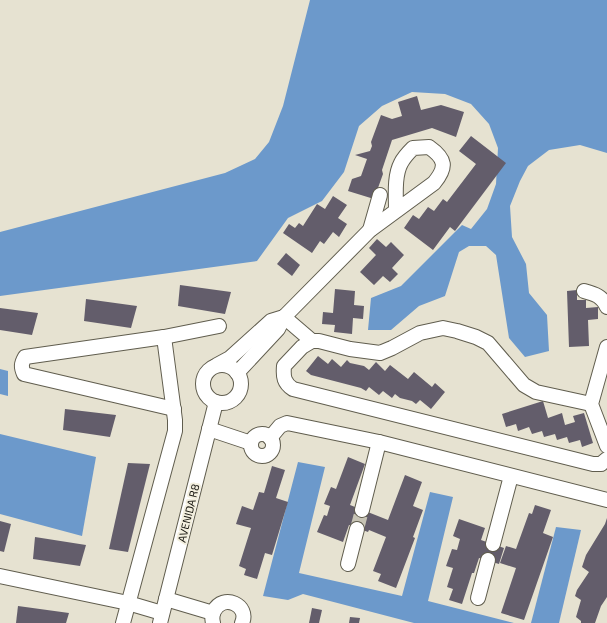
<svg xmlns="http://www.w3.org/2000/svg" width="607" height="623" font-family="'Exo 2',sans-serif">
	<style>
		.water { fill: #6c99cb }
		.building { fill: #635d6b }
		.lines { fill: none; stroke-linecap: round; stroke-linejoin: round }
		.minor-tunnel { stroke: #c6c3b4; stroke-width: 14; stroke-dasharray: 14 7; stroke-linecap: butt }
		.minor-casing { stroke: #605d4e; stroke-width: 16 }
		.minor { stroke: #fff; stroke-width: 14 }
		.labels { text-anchor: middle; dominant-baseline: central; stroke-width: 4; stroke-linejoin: round; paint-order: stroke }
		.street-label { font-size: 11px; fill: #14130d; stroke: #f3efde }
	</style>
	<rect width="100%" height="100%" fill="#e6e2d1"/>
	<g class="water">
		<path d="M310,0h297v153l-27,-8 -31,5 -21,16 -8,15 -10,25 2,31 14,27 3,29 18,22 2,36 -24,6 -16,-19 -13,-83 -10,-9h-17l-10,6 -14,44 -26,10 -28,24h-23l3,-32 30,-12 61,-61 9,4 16,-20 9,-25 2,-36 -9,-24 -18,-20 -26,-10 -33,-2 -30,14 -23,20 -15,46 -22,29 -34,17 -31,43 -257,35v-64l225,-59 30,-14 14,-17 14,-36z"/>
		<path d="M0,369l8,2v25l-8,-2z"/>
		<path d="M0,434l96,23 -14,79 -82,-22z"/>
		<path d="M298,462l27,5 -26,106 103,23 28,-104 23,5 -25,104 86,22h-100l-111,-29 -15,6 -25,-4z"/>
		<path d="M556,527l25,3 -22,93h-28z"/>
	</g>
	<g class="building">
		<path d="M417,96l4,14 20,-5 23,7 -8,25 -24,-9 -40,12 -10,30 1,4 -9,25 -26,-8 4,-12 9,-3 6,-17 -12,-4 15,-4 2,-5 -1,-4 10,-27 11,4 10,-3 -4,-14z"/>
		<path d="M471,136l35,27 -51,68 -5,-4 -17,23 -29,-22 9,-13 6,4 9,-12 6,4 9,-12 4,3 29,-38 -17,-13z"/>
		<path d="M333,196l14,9 -9,13 9,6 -8,13 -6,-5 -9,12 -4,-3 -8,12 -29,-20 6,-9 6,4 4,-5 4,3 14,-22 8,5z"/>
		<path d="M377,239l9,8 5,-5 13,13 -12,13 6,6 -8,8 -7,-6 -9,9 -14,-13 16,-17 -7,-7z"/>
		<path d="M286,253l14,12 -8,11 -15,-12z"/>
		<path d="M180,285l51,7 -6,22 -47,-8z"/>
		<path d="M335,289l20,2 -1,14 10,1 -1,13 -10,-1 -1,16 -18,-2 1,-7 -13,-1 1,-12 10,1z"/>
		<path d="M577,290v10h9v8l12,-1v12l-10,1 1,26 -20,1 -2,-56z"/>
		<path d="M86,299l51,7 -6,22 -47,-7z"/>
		<path d="M0,308l38,5 -6,22 -32,-5z"/>
		<path d="M318,356l10,8 4,-5 9,8 6,-7 3,3 14,3 5,4 7,-8 9,9 5,-6 18,14 6,-7 18,15 3,-4 10,9 -14,17 -11,-9 -4,4 -4,-3 -12,-3 -5,-4 -3,4 -9,-7 -4,4 -10,-8 -3,4 -5,-3 -50,-13 -5,-4z"/>
		<path d="M543,401l5,17 14,-5 3,12 10,-3 -2,-6 11,-3 9,30 -11,4 -2,-7 -11,3 -2,-6 -10,3 -2,-6 -11,3 -2,-6 -10,3 -3,-7 -11,4 -2,-7 -10,3 -4,-13z"/>
		<path d="M65,409l51,6 -6,22 -47,-7z"/>
		<path d="M348,457l17,7 -15,41 38,15 17,-45 17,7 -9,24 10,4 -10,27 2,1 -19,50 -18,-7 3,-7 -8,-3 13,-34 -17,-7 -1,2 -19,-7 -6,17 -26,-10 7,-17 3,1 3,-10 -6,-2 7,-17 5,2z"/>
		<path d="M128,463l22,1 -22,88 -19,-3z"/>
		<path d="M272,466l13,4 -9,28 12,4 -16,53 -7,-2 -8,26 -13,-4 2,-6 -7,-3 12,-38 -15,-4 6,-18 11,4 6,-18 5,1z"/>
		<path d="M535,505l16,5 -8,23 10,4 -29,83 -23,-7 15,-45 -16,-5 6,-17 10,3 13,-36 3,1z"/>
		<path d="M607,518v79l-6,9 -6,17h-14v-2l-5,-4 5,-17 -6,-4 2,-6 12,-18 -7,-5 4,-12 19,-31z"/>
		<path d="M459,519l26,9 -4,12 23,8 -5,16 -20,-6 -5,15h-2l-10,31 -13,-4 4,-11 -6,-2 6,-19 -7,-2 6,-17 5,1 3,-11 -7,-3z"/>
		<path d="M0,521l11,3 -7,28 -4,-1z"/>
		<path d="M35,537l51,8 -6,21 -47,-7z"/>
		<path d="M18,606l51,7 -3,10h-50z"/>
		<path d="M312,608l10,2 -3,13h-10z"/>
		<path d="M350,617l10,1 -1,5h-10z"/>
	</g>
	<g class="lines">
		<path class="minor-tunnel" d="M357,529l5,-19"/>
		<defs>
			<g id="minor">
				<path d="M370,230l10,-35"/>
				<path d="M584,291c11,3 18,5 23,16"/>
				<path d="M284,317l28,24"/>
				<path d="M607,347l-16,57 16,42"/>
				<circle cx="222" cy="384" r="19"/>
				<path d="M217,365l13,-7 41,-37 13,-4"/>
				<path d="M237,373l41,-44 6,-12 86,-87 64,-47c13,-16 12,-24 -5,-36l-16,1c-4,4 -9,9 -12,15 -7,13 -5,33 -5,48"/>
				<path d="M591,404l-55,-12 -12,-7 -36,-42 -12,-6 -19,-6 -14,-3 -23,5 -28,15 -12,5 -30,-4 -31,-8h-7l-10,6 -18,19c-1,11 0,17 9,23l300,75h8l6,-5"/>
				<path d="M174,409l-150,-35c-3,-7 -3,-10 1,-17l139,-20 55,-11"/>
				<path d="M209,429l42,14"/>
				<circle cx="262" cy="445" r="11"/>
				<path d="M270,438l10,-12 7,-3 92,19 228,58"/>
				<path d="M362,510l17,-68"/>
				<path d="M493,544l18,-68"/>
				<path d="M348,564l9,-35"/>
				<path d="M0,576l128,27 34,10"/>
				<path d="M478,598l10,-38"/>
				<path d="M166,599l47,14"/>
				<path d="M123,623l52,-192v-11l-11,-83"/>
				<path d="M160,623l56,-221"/>
				<path d="M213,623c-1,-4 -1,-8 1,-12 9,-18 36,-6 28,12"/>
			</g>
		</defs>
		<use href="#minor" class="minor-casing"/>
		<use href="#minor" class="minor"/>
	</g>
	<g class="labels">
		<g class="street-label">
			<text transform="translate(188 513) rotate(-76)">AVENIDA R8</text>
		</g>
	</g>
</svg>
